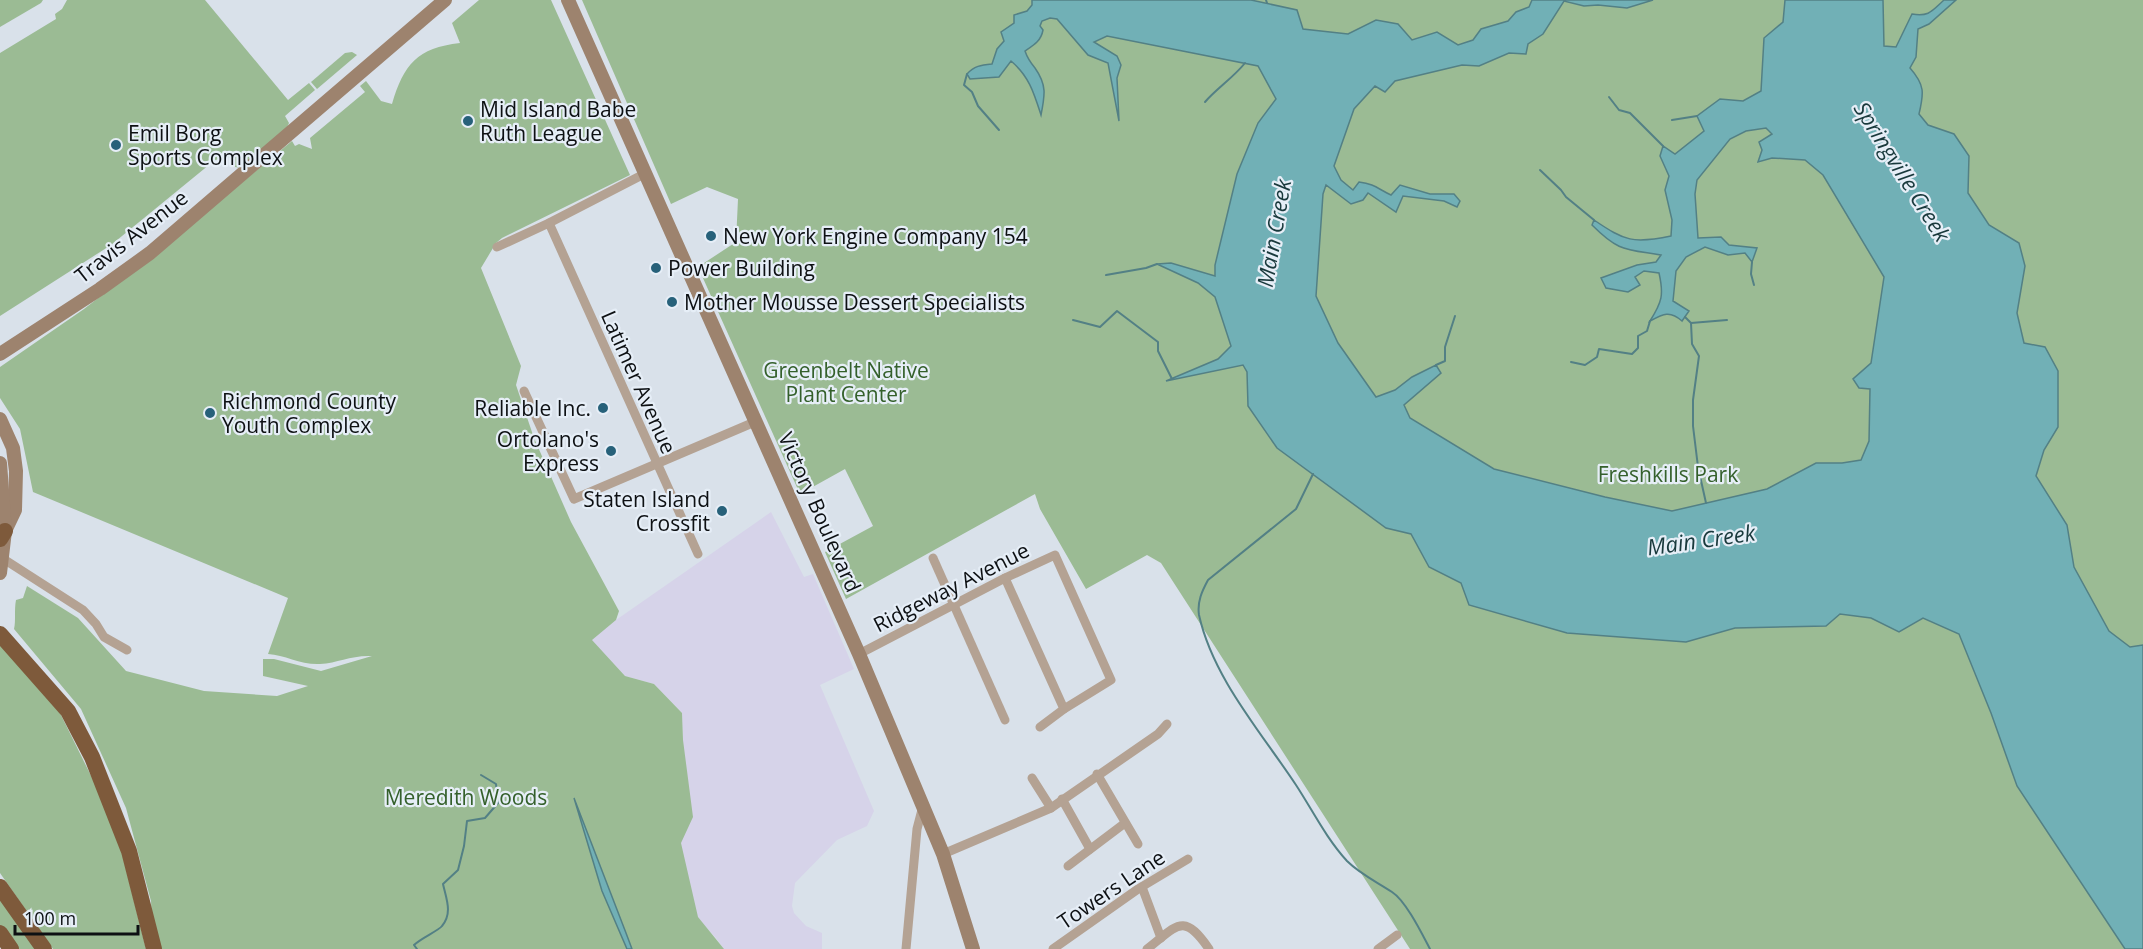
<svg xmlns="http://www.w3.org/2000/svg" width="2143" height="949" font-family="'Open Sans',sans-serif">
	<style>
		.industrial { fill: #d6d3e9 }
		.green { fill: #9bbb94 }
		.water { fill: #71b0b6; stroke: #538085; stroke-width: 1.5 }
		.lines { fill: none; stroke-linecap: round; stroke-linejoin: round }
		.stream { stroke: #538085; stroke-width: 2 }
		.street { stroke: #b4a293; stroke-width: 9 }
		.secondary { stroke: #9d836e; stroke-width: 14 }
		.highway { stroke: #7e5a3b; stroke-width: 16 }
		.poi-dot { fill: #27617a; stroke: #e6eef7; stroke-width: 2 }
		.labels { text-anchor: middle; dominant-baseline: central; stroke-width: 4.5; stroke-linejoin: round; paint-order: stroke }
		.poi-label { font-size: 21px; fill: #0d1013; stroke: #e6eef7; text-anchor: start }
		.street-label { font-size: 21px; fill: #0d1013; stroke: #e6eef7 }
		.park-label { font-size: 21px; fill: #34602b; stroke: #e6eef7 }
		.water-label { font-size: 22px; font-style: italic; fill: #19393c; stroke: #e6eef7 }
	</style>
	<rect width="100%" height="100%" fill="#d9e1ea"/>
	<path class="industrial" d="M771,512l33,65 9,-3 41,95 -34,16 54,126 -7,15 -30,14 -42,43 -3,23 2,7 12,13 16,7v16h-98l-8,-11 -26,-29 -11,-61 4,-108 -1,-27 -28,-29 -29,-8 -34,-36 25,-20z"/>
	<g class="green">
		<path d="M0,0h43l-2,3 -41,24z"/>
		<path d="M67,0h138l83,100 21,-17 6,7 -30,26 4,7 -3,7 -44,38 -7,-1 -6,-10 -14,3 -104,85 -111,71v-263l56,-34 -1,-5 7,-5z"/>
		<path d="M479,0h72l79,175 -128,63 -6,5 -15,25 40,98 -5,19 18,53 37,84 48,89 -3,9 -24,20 33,36 29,8 28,29 1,27 10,77 -12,26 17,74 26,32h-566l-6,-25 -1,-23 -25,-93 -45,-99 -67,-80c2,-8 0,-19 2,-29l7,-2 4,-12 51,32 48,53 78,20 73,5 31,-10 -45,-10v-17h11l47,12 51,-15c-21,-1 -34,7 -52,8 -19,1 -35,-9 -52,-10l20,-56 -255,-106 -13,-63 -20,-31v-31l84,-58 75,-58 133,-110 3,5 4,-2 13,5 -2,-11 55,-46 -5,-6 6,-5 15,20 11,3c12,-40 25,-56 68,-61l-8,-20z"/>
		<path d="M582,0h1561v949h-733l-249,-386 -14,-8 -61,34 -46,-80 -5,-15 -189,105 -21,-47 48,-26 -28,-57 -45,25 -102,-227 38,-25 2,-43 -31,-12 -36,17z"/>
		<path d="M352,52l5,3 -40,34 -6,-7 34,-29z"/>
		<path d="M0,643l60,70 41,83 21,57 24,96h-93l-53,-76z"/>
		<path d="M0,898l36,51h-19l-17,-24z"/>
	</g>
	<g class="water">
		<path d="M1032,0h219l46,10 6,19 45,5 28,-14 22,4 14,16 25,-8 21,13 15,-5 8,-11 27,-8 8,-9 13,-5 3,-7h121l-26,8 -29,-3 -14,1 -20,-5 -21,33 -15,10 -2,10 -17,-1 -30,13 -17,-1 -67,16 -10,11 -10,-6 -21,23 -20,57 7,14 12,10 6,-8c16,2 19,7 32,13l9,-10 30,9h24l6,7 -3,6 -13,-6 -41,-5 -7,16 -28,-19 -5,7 -12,4 -25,-19 -3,9 -7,102 22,47 38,54 19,-7 17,-13 24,-12 5,8 -37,32 6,13 84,51 111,28 67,14 95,-22 49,-26h26l19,-3 8,-19 1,-52 -11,-1 -6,-9 18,-16 13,-86 -61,-102 -18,-15 -33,-2 -14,4 4,-12 -3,-8 13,-8 -6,-6 -20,3 -16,8 -33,41 -2,14 3,44 23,-1 8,8 28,3 -5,14 -7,-9 -17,2 -23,-8 -19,10 -10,14 -3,30 16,10 -7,10c-12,-11 -19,-7 -32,0 12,-19 14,-26 9,-48l-15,-2 -9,6 5,8 -12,7 -22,-4 -5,-10 36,-13 19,-3 5,-7c-36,-6 -42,-3 -69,-30l2,-5c31,21 39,24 77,16l1,-16 -7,-30 4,-14 -9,-20 3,-10 12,8 29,-23 -7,-15 23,-17 23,2 18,-10 3,-53 19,-16 2,-22h98l1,46 12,1 16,-33c17,3 20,-3 32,-14h12l-27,24 -11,5 -2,28 -6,11c15,17 14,25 9,46l9,11 26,9 15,22 -1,37 21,32 30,18 6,23 -8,47 7,30 21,4 13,24v56l-14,23 -8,26 31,49 7,42 35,64 21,16 13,-2v304h-18l-108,-163 -26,-73 -32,-79 -36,-16 -24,14 -28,-14 -31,-4 -14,12 -91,2 -49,14 -119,-9 -98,-28 -8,-22 -32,-16 -18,-33 -25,-6 -109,-80 -29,-42 -1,-34 -4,-7 -77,16 52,-22 13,-13 -16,-49 -17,-14 -41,-19 14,-1 44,13v-11l22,-91 21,-51 18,-24 -18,-33 -151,-30 -13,6 23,14 4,9 -4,13 2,43 -11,-58 -20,-8 -31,-36 -7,-1 -8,3 -2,5 3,4c-2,11 -9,15 -18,21 2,6 5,11 10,17 12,17 10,27 6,47 -7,-22 -12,-39 -30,-54l-12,16 -29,2 -3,-5c7,-8 14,-9 25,-10l5,-15 7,-8 -3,-9 13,-9v-8l13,-4 5,-6z"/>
		<path d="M574,798l52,135 6,16h-5l-25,-58z"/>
	</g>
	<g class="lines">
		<g class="stream">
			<path d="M1266,0l1,3"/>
			<path d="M967,74l-3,11 8,7 6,14 21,24"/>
			<path d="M1609,97l10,13 11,3 33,33"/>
			<path d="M1205,102c12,-14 28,-24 40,-39"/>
			<path d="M1672,120l25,-4"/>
			<path d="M1540,170l21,20 5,7 28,23"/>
			<path d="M1752,262l-1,12 3,11"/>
			<path d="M1106,275l40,-7 11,-4"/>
			<path d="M1685,317l6,6 36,-3"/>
			<path d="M1073,320l27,7 17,-16 41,31v9l14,28"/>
			<path d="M1691,323l1,21 7,12 -6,44v26l5,41 8,36"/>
			<path d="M1571,362l14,3 12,-8 2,-8 33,5 6,-6v-12l9,-5 3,-10"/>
			<path d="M1436,365l9,-4v-14l10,-31"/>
			<path d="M1313,474l-17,35 -88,71c-6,11 -11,22 -9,35 14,63 62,117 97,170 17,26 30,53 51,76 13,13 30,21 45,31 14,9 30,42 38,57"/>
			<path d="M417,949l-3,-4c7,-7 24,-14 28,-19 11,-13 4,-28 1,-42l15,-14 6,-24 3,-25 18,-3 13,-15 -2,-19 -15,-9"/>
		</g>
		<g class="street">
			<path d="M549,223l149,331"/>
			<path d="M497,247l52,-24 97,-50"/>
			<path d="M524,391l50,108 183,-78"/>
			<path d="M2,558l81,52 13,14 8,13 23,13"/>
			<path d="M933,558l72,162"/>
			<path d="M1005,578l59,131"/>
			<path d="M859,654l146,-76 50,-23 56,125 -47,29 -24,18"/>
			<path d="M1097,774l41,70"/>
			<path d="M1032,778l19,30"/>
			<path d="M1062,799l28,50"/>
			<path d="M943,854l108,-46 107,-74 9,-10"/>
			<path d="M1068,866l57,-43"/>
			<path d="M1142,887l19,51"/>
			<path d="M906,949l11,-120 6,-23"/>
			<path d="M1053,949l85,-60 50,-30"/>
			<path d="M1147,949c30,-23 36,-38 62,0"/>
			<path d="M1378,949l19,-14"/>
		</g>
		<g class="secondary">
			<path d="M568,0l291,654 84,200 30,95"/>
			<path d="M0,354l100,-65 50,-36 295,-253"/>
			<path d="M0,419l13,29 3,23 -1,39 -10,21"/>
			<path d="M0,463l5,68 -5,42"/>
		</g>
		<g class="highway">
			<path d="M0,539l5,-8"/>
			<path d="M0,634l68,77 24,46 37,94 25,98"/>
			<path d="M0,887l44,62"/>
			<path d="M0,933l11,16"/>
		</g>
	</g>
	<g class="poi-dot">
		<circle cx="468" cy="121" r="6"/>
		<circle cx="116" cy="145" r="6"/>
		<circle cx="711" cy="236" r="6"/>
		<circle cx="656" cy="268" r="6"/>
		<circle cx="672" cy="302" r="6"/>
		<circle cx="603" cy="408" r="6"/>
		<circle cx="210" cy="413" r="6"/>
		<circle cx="611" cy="451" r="6"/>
		<circle cx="722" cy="511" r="6"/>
	</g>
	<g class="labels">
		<g class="poi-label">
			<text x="480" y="109">Mid Island Babe<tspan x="480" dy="24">Ruth League</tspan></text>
			<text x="128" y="133">Emil Borg<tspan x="128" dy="24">Sports Complex</tspan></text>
			<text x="723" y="236">New York Engine Company 154</text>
			<text x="668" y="268">Power Building</text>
			<text x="684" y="302">Mother Mousse Dessert Specialists</text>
			<text x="222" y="401">Richmond County<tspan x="222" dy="24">Youth Complex</tspan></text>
			<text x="591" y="408" text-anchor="end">Reliable Inc.</text>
			<text x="599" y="439" text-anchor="end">Ortolano's<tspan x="599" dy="24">Express</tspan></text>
			<text x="710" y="499" text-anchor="end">Staten Island<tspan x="710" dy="24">Crossfit</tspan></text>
		</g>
		<g class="street-label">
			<text transform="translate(131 236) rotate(-38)">Travis Avenue</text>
			<text transform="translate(639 382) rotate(66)">Latimer Avenue</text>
			<text transform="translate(820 512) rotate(66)">Victory Boulevard</text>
			<text transform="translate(951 587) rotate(-27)">Ridgeway Avenue</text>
			<text transform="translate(1111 889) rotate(-34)">Towers Lane</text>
		</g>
		<g class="park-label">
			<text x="846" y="370">Greenbelt Native<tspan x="846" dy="24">Plant Center</tspan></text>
			<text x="1668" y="474">Freshkills Park</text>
			<text x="466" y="797">Meredith Woods</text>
		</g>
		<g class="water-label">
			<text transform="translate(1903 171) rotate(58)">Springville Creek</text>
			<text transform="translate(1273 233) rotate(-80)">Main Creek</text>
			<text transform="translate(1701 539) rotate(-8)">Main Creek</text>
		</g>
	</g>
	<path d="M15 925v9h123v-9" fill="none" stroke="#0d1013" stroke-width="3"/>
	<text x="24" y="925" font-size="18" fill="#0d1013" stroke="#e6eef7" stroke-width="4.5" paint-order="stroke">100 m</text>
</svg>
